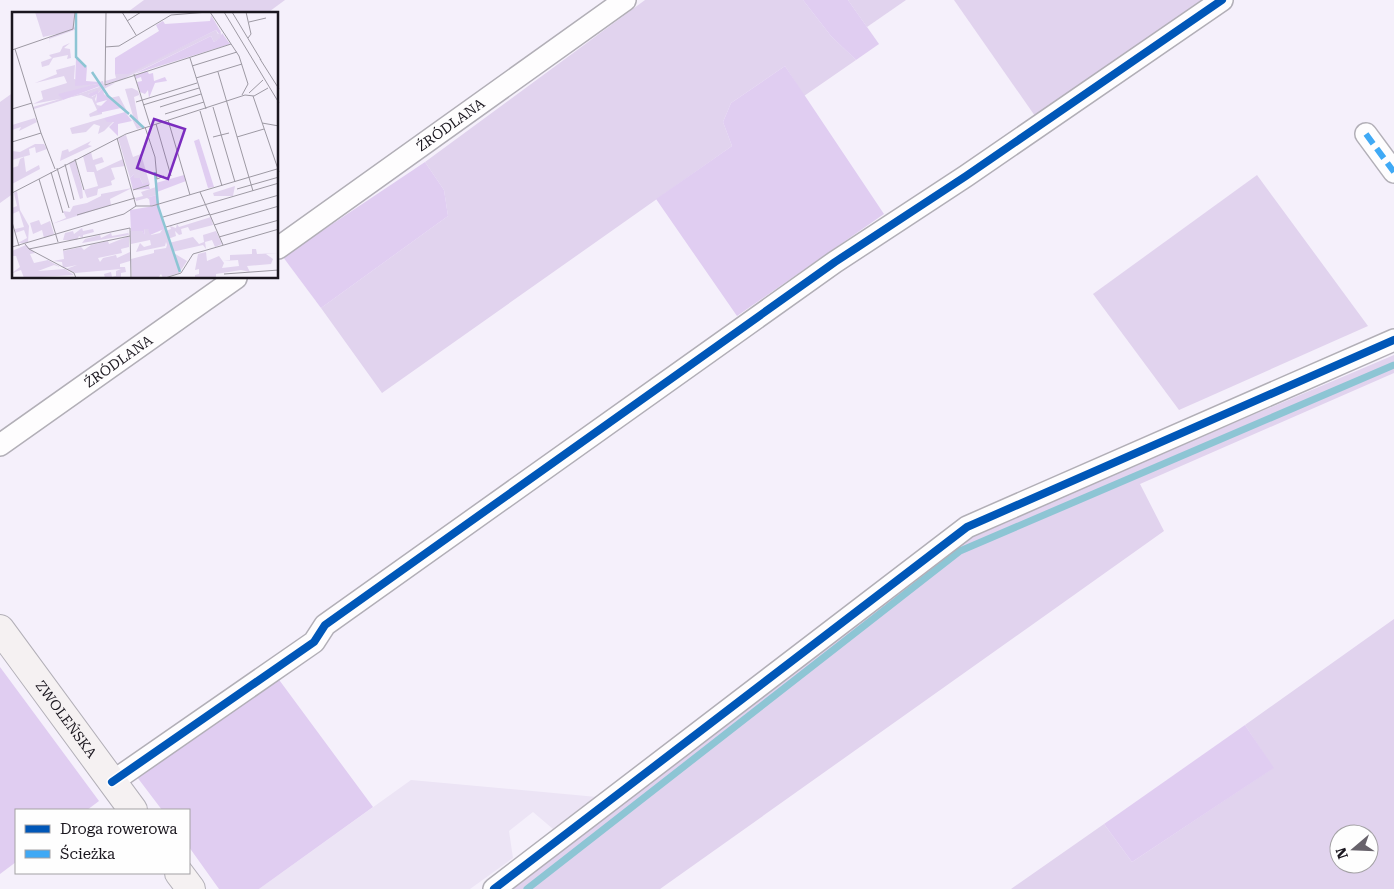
<svg xmlns="http://www.w3.org/2000/svg" width="1394" height="889" font-family="'Roboto Serif',serif">
	<style>
		.industrial { fill: #ece4f5 }
		.green { fill: #e1d3ee; fill-rule: evenodd }
		.forest { fill: #e0cdf1 }
		.lines { fill: none; stroke-linecap: round; stroke-linejoin: round }
		.stream { stroke: #8dc5d4; stroke-width: 7 }
		.street-casing { stroke: #b2afb7; stroke-width: 24 }
		.secondary-casing { stroke: #b2afb7; stroke-width: 30 }
		.street { stroke: #fefdfe; stroke-width: 21 }
		.secondary { stroke: #f5f1f2; stroke-width: 28 }
		.quiet { stroke: #3fa9f5; stroke-width: 6; stroke-dasharray: 12 6; stroke-linecap: butt }
		.cycleway-casing { stroke: #fefefe; stroke-width: 11 }
		.cycleway { stroke: #0057b8; stroke-width: 8 }
		.labels { text-anchor: middle; dominant-baseline: central; stroke-width: 4.5; stroke-linejoin: round; paint-order: stroke }
		.street-label { font-size: 14px; fill: #1a161e; stroke: #fefefe }
		.inset-river { fill: none; stroke: #8dc5d4; stroke-width: 2.5 }
		.inset-road { fill: none; stroke: #9d99a3; stroke-width: 1 }
		.view { fill: #7b2cbf; fill-opacity: 0.15; stroke: #7b2cbf; stroke-width: 2.5 }
		.inset-edge { fill: none; stroke: #1a161e; stroke-width: 2.5 }
	</style>
	<rect width="100%" height="100%" fill="#f5f0fb"/>
	<path class="industrial" d="M411,780l186,17 -44,32 -20,-17 -24,19 4,27 -43,31h-211z"/>
	<g class="green">
		<path d="M144,0h141l-19,14h-141z"/>
		<path d="M645,0h158l28,36 25,24 -52,36 -19,-30 -54,37 -8,19 9,24 -350,247 -61,-85 127,-92 -4,-26 -19,-28z"/>
		<path d="M848,0h58l-39,27z"/>
		<path d="M954,0h249l-168,116z"/>
		<path d="M14,92v101l-14,10v-101z"/>
		<path d="M1257,175l111,151 -189,84 -86,-116z"/>
		<path d="M1394,355v18l-254,111 24,47 -504,358h-151l458,-349 142,-64z"/>
		<path d="M1394,619v270h-383l93,-65 28,38 141,-94 -28,-43zM1339,834h30v30h-30z"/>
	</g>
	<g class="forest">
		<path d="M803,0h45l31,44 -23,16 -25,-24z"/>
		<path d="M785,66l99,148 -147,102 -81,-117 76,-53 -9,-24 8,-19z"/>
		<path d="M425,162l19,28 4,26 -127,92 -38,-51z"/>
		<path d="M0,667l99,134 -12,9h-71v52l-16,12z"/>
		<path d="M277,677l96,130 -114,82h-40l-30,-42v-37h-27l-25,-33z"/>
		<path d="M1245,725l29,43 -142,94 -28,-38z"/>
	</g>
	<g class="lines">
		<path class="stream" d="M527,889l433,-338 434,-186"/>
		<defs>
			<g id="street">
				<path d="M1366,134l28,38"/>
				<path id="s1" d="M278,248l347,-248"/>
				<path id="s2" d="M0,445l236,-167"/>
				<path d="M112,782l202,-140 11,-17 510,-363 131,-86 256,-176"/>
				<path d="M494,889l473,-362 427,-187"/>
			</g>
			<g id="secondary">
				<path id="s3" d="M0,629l133,181"/>
				<path d="M179,873l12,16"/>
			</g>
		</defs>
		<use href="#street" class="street-casing"/>
		<use href="#secondary" class="secondary-casing"/>
		<use href="#street" class="street"/>
		<use href="#secondary" class="secondary"/>
		<path class="quiet" d="M1366,134l28,38"/>
		<defs>
			<g id="cycleway">
				<path d="M112,782l202,-140 11,-17 510,-363 131,-86 256,-176"/>
				<path d="M494,889l473,-362 427,-187"/>
			</g>
		</defs>
		<use href="#cycleway" class="cycleway-casing"/>
		<use href="#cycleway" class="cycleway"/>
	</g>
	<g class="labels">
		<g class="street-label">
			<text stroke="none"><textPath href="#s1" startOffset="212">ŹRÓDLANA</textPath></text>
			<text stroke="none"><textPath href="#s2" startOffset="145">ŹRÓDLANA</textPath></text>
			<text stroke="none"><textPath href="#s3" startOffset="112">ZWOLEŃSKA</textPath></text>
		</g>
	</g>
	<g transform="translate(12 12)">
		<rect width="266" height="266" fill="#f5f0fb"/>
		<path d="M23,0h39v16l3,-4v5l-28,10 1,5 -1,-4v-2l8,-4 -14,3zM204,18l2,4 3,-2v6l-7,4 -3,-6 -90,44 -15,4 -1,-3 11,-3 -1,-4h11zM58,31l-6,5 6,1 1,9 -4,1 1,-4 -15,3 -4,7 -7,2 -1,-5 11,-4 -3,-3 11,-3 3,-6zM63,53l-1,14 23,6 -37,10 3,5 -29,9 -1,-2 27,-8 -27,5 10,-5 -2,-8 26,-8 -3,-7 -29,7 22,-9 -1,-4zM91,69l1,4 11,-2 -11,6 6,9 9,-2 10,19 -22,-18 -4,-9 -5,5 -1,-2 -9,3 4,3 5,-3 -2,5 2,6 5,1v8l-12,3 -1,-3 8,-4 -5,-11 -11,-4 -14,3 32,-11v-5zM120,76l6,3 3,9 -2,-5 -5,2 5,27 5,3 -7,2 -6,-12 -1,-3 3,2 -8,-27zM23,106l2,4 -18,9 2,-4 -9,3v-5zM92,106l10,3 -10,10 -6,3 2,-8 -6,-2 -8,8 -14,2 -2,-6zM114,123l7,22 8,-3 9,31 -7,-1 -3,-6h-7l1,-4 -4,4 -12,-40zM79,129l-3,4 4,1 -32,15 2,-10 6,-2 1,3zM23,132h9l3,5 -11,4 -1,-6 -6,2 1,6 -18,5v-9l8,1zM79,140l2,8 9,-3 2,5 -9,3 2,6 26,-12 2,7 -14,2 4,11 -4,2 1,4 -14,4 -1,6 -10,3 -3,-8 14,-4 -4,-14h-7l-4,-16zM12,145l2,15 13,-7 1,4 -28,15v-16l6,-2 2,-7zM63,148l7,27 1,11 -3,1 -11,-36zM223,174l-2,10h-19l-1,-3zM144,175l1,8 -8,2 1,3 -3,-2 -11,3 -1,-3 8,-2 -2,-4zM120,176l-22,11 1,6 -59,19 14,-6 -3,-7 7,1 3,-6 14,-3 14,-7v-2zM5,179l3,19 9,16 -1,17h-10l9,-5 -3,-8 -9,3v-4l9,-2 -5,-16 -7,3v-6l5,-2 -3,-13zM199,205l2,8 -23,6 -2,-4 -7,2 1,5 -3,1 -4,-4 1,5 -8,3 1,4 24,-6 6,7 5,-2 -1,-7 13,-4 6,13 -7,3 -3,-7 -7,2 1,7 -3,-4 -31,7 15,9 -8,12 -16,5 -2,-4 -3,4h-26l-1,-19 23,-6v-3l12,-2 1,-3 -1,-3 -1,4 -29,6 4,-9 4,4 7,-2 -1,-5 -19,4 -1,-13h12l3,4 -1,-6 4,-1 3,7 9,-2 4,-6 2,4 5,-2 -1,-3 6,2 1,-4 2,3zM27,208l2,5 9,-4 4,13 -10,4 -2,-8 -9,4 -3,-11zM70,216l1,3 10,-2 1,3 -11,3v3l-4,-2 -2,4h-14l2,-7 8,-2 1,3zM115,217l2,6 -47,8 3,-4 15,-4 1,3 10,-5 1,3 16,-3zM117,224v11l-8,2 1,4 -24,5 2,4 3,-4 13,-3 1,3 13,-6v9l-10,3v3h5l1,5 -5,1v5h-16l-1,-4 7,-2 1,5 4,-1v-5l5,-2 -46,4 -9,-4 11,-4 -14,3 -1,-6 -9,-1 11,-2 -1,-8 18,-4 3,3 7,-5 17,-4 1,3zM14,233l9,8 -5,1 4,9 14,-3 12,7 -6,-2 -16,6 27,-2 9,6 -50,3 -3,-8 -9,3 8,-6 -4,-11h-4v-5zM240,237h4l1,5 21,-1 -12,1 7,5 -2,5 -24,2 3,6 -9,-2 -25,4v4h-21v-3l4,-1v-5l-4,1 3,-16 8,-2 1,9 12,-5 5,7 -2,5 17,-2 -1,-6 -15,1 7,-1v-5l22,-1z" fill="#e1d3ee"/>
		<path d="M199,3l10,17 -2,2 -3,-4 -88,44h-13v-16l44,-27 -3,-6 7,-4 2,3 45,-3zM210,21l8,11 -96,30 77,-38 3,6 6,-4zM64,46l11,9 -1,14 13,1 1,4 -37,14 -5,-6 39,-10 -22,2zM135,59l2,3 4,-1 1,8 11,-4 2,4 -12,2 -6,15 -1,-8 -3,4 -5,-2 -3,-10 5,-1 -1,-4 -5,2 -1,-4zM91,76l1,6 17,14 -23,5 -1,-3 10,-10 -11,3 1,-9 -6,3 -3,-3 10,-4v3zM113,100l7,9 -14,3v12l-9,-9 5,-5h-7l-3,-4zM187,127l15,48 -6,1 -14,-47zM122,162v4h6l3,6 5,-2 2,7 -17,1 -3,-12zM172,163l2,6 -29,11 -1,-9zM145,183l7,34 -14,6 -2,-6h-4l1,7 -3,-5h-11l-1,-21 24,-4h-4l-1,-9z" fill="#e0cdf1"/>
		<path class="inset-river" d="M64,0v45l10,10M80,60l16,24 21,18M118,103l14,13M143,160l3,34 22,66"/>
		<path class="inset-road" d="M94,0l-1,73 126,-41M110,0l14,23M198,0l29,44 9,28 -6,11M212,0l55,91M220,0l29,48M234,0l5,22 -3,4M115,9l14,-9M237,10l17,-4M93,35l14,-1 52,-31 37,-3M3,37l26,84 14,36M0,38l61,-21 2,-17M178,46l16,51M248,47l19,30M180,54l45,-14M206,60l35,119M122,62l16,51M184,66l46,-14M237,81l14,-13M241,84l26,76M124,90l61,-19M131,93l56,-17M148,95l41,-13M201,95l22,75M0,97l20,-6M188,99l22,75M153,102l39,-12M156,108l22,75M250,111l17,3M144,112l15,52M133,115l10,30 2,22 7,-3M201,125l16,-4M225,125l27,-8M105,126l19,68M0,130l29,-9M63,147l9,31M53,152l9,36M45,156l12,40M39,160l12,41M27,167l19,63M225,177l42,-12M121,178l16,-5M188,180l23,53M0,181l114,-59 119,-39 9,1 14,-8M65,203l58,-17M198,203l69,-20M151,205l116,-34M0,210l7,24M202,213l65,-19M154,215l44,-13M207,225l60,-17M13,232l4,5 45,24 2,5M0,235l112,-33 12,-8h16l125,-37M17,237l101,-21 1,50M51,238l67,-14M212,262l55,-4M153,266l16,-5 12,-19 86,-25"/>
		<path class="view" d="M142,107l31,10 -17,50 -31,-11z"/>
		<rect width="266" height="266" class="inset-edge"/>
	</g>
	<rect x="15" y="809" width="175" height="65" fill="#fefefe" stroke="#a3a1a4"/>
	<rect x="25" y="825" width="25" height="8" fill="#0057b8" stroke="#a3a1a4"/>
	<text x="60" y="834" font-size="15" fill="#1a161e">Droga rowerowa</text>
	<rect x="25" y="850" width="25" height="8" fill="#3fa9f5" stroke="#a3a1a4"/>
	<text x="60" y="859" font-size="15" fill="#1a161e">Ścieżka</text>
	<g transform="translate(1354 849) rotate(251)"><circle r="24" fill="#fefefe" stroke="#a3a1a4"/>
	<path d="M0-4L9 19L0 12L-9 19Z" fill="#67626b"/>
	<text y="-8" font-size="14" font-weight="bold" text-anchor="middle" fill="#1a161e">N</text>
	</g>
</svg>
